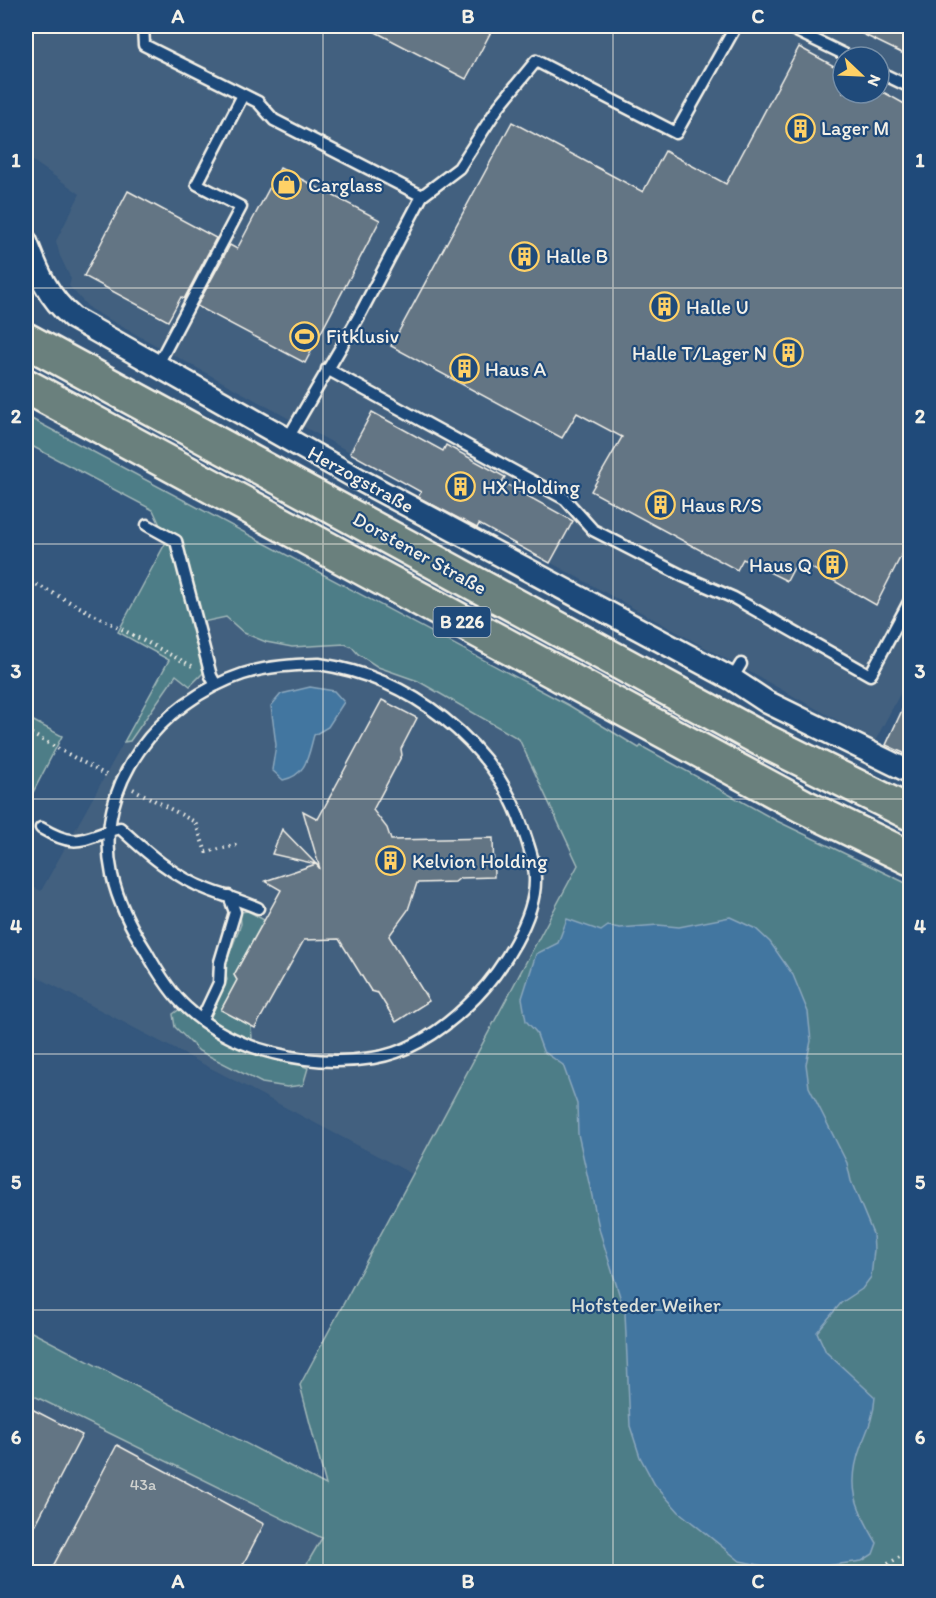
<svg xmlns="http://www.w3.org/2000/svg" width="936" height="1598" font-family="Itim,sans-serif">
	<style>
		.built { fill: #42607f; fill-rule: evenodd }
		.green { fill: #4e7d87; stroke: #a1b7b8; stroke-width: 1.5 }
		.water { fill: #4376a0; stroke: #8aa7bd; stroke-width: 1.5 }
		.building { fill: #647484; stroke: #f4f1e8; stroke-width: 1.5 }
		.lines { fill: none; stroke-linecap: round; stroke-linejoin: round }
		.lane-casing { stroke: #f4f1e8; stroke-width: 15 }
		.street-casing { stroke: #f4f1e8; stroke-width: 26 }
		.primary-casing { stroke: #f4f1e8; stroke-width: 38 }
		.path { stroke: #f4f1e8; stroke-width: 4; stroke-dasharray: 1.5 4.5; stroke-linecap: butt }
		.lane { stroke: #1f4a7a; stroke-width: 10 }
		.street { stroke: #1f4a7a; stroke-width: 21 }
		.primary { stroke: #6a807d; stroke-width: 33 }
		.grid { fill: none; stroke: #f4f1e8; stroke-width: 1.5; stroke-opacity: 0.55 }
		.labels { text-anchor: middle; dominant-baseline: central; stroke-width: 4.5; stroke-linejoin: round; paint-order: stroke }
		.number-label { font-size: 16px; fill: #d0d2cf }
		.shield { fill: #1f4a7a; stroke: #b4bfc7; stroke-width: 1.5 }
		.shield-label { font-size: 18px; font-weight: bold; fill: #f4f1e8 }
		.poi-label { font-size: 20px; fill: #f4f1e8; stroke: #1f4a7a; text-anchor: start }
		.street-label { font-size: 20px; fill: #f4f1e8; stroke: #1f4a7a }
		.park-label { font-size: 20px; fill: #dbe0d9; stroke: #1f4a7a }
		.neatline { fill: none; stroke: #f4f1e8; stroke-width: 2 }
		.grid-label { font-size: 20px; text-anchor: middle; font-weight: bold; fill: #f4f1e8 }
	</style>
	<rect width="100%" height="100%" fill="#34577d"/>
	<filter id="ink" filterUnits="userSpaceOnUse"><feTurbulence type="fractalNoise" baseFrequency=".0167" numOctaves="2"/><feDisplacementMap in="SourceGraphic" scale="12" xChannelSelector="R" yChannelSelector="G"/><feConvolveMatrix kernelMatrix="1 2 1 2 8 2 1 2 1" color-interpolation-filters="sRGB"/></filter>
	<g filter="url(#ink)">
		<g class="built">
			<path d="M26,26h884v649l-35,66 -785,-432 -21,-23 2,-7 -11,-23 -4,-15 24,-47 -54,-38zM843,57h36v36h-36z"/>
			<path d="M226,617l18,16 23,9 25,5 53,-3 7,3 6,7 20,13 40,14 101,58 60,129 -165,307 -388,-204v-88l15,8 83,-149 6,-1 46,-66 16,-51z"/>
			<path d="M26,1392l296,146 -20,34h-276z"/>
		</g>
		<g class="green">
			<path d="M26,416l544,290 69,42 2,-2 136,75 133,64v687h-608l20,-34 -296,-146v-63l300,156 -26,-100 278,-520 -59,-126 -101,-58 -40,-14 -20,-13 -6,-7 -7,-3 -53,3 -26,-5 -22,-9 -18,-16 -33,7 14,45 -17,17 -14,-11 -46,66 -6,1 45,-82 -51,-28 49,-92 -14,-30 -127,-67z"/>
			<path d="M26,717l36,19 -36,70z"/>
			<path d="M248,911l16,9 -30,55 3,5 -16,30 30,16 1,12 -5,14 42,8 19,8 -5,17 -16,2 -25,-4 -63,-32 -24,-24 -2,-13 7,-5 24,20 23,-49 -3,-12 17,-44 -1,-12z"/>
		</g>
		<g class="water">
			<path d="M310,687l24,4 10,11 -16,25 -14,8c-6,21 -7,40 -31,45l-11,-10 4,-25 -5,-39 10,-12z"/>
			<path d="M730,917l26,12 14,13 23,33 15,37 3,29 -5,23 3,23 38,76 4,18 22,53 1,16 -3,27 -9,12 -21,14 -24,29 9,20 49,45c-1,19 -7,32 -14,49 -15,41 -5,62 16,97l-4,11 -11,7 -51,7h-38l-33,-7 -61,-49 -24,-27 -15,-28 -10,-31 -5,-113 -25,-81 -22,-98 -1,-30 -14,-39 -20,-14 -7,-19 -10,-11 -4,-23 14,-44 22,-11 9,-24 34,12 7,-5 12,2 38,-3 21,2z"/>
		</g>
		<g class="building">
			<path d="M364,26h130l-28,53z"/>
			<path d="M846,26h64v31z"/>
			<path d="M799,47l44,24v22h42l25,14v431l-34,67 -78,-45 -11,21 -44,-22 -6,11 -146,-79 31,-54 -45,-24 -15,25 -171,-92 121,-224 131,70 22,-41 61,33z"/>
			<path d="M280,168l100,52 -75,143 -108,-57 33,-61 7,4z"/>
			<path d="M128,191l88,47 -32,61 -3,-2 -13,24 -84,-45z"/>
			<path d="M372,412l71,39 3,-6 59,32 -3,5 71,39 -23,42 -71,-39 -2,4 -59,-31 3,-5 -71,-39z"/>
			<path d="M910,693v63l-24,-11z"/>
			<path d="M382,700l35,18 -16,31 1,6 -29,55 14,18 4,12 102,-2 1,39 -34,1 -5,4 -38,1 -9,27 -19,26 40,65 -33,21 -18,-29 -7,-2 -32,-52 -35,1 -49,88 -34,-18 16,-30 -3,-5 47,-85 -16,-9 51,-17 4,5 -17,-58 15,8z"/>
			<path d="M282,829l34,35 -44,-10z"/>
			<path d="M26,1406l56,29 -56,108z"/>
			<path d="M117,1445l147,79 -25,48h-189z"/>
		</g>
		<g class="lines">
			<defs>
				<g id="lane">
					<path d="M143,26l1,19 114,57 16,18 148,76"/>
					<path d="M786,26l64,31"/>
					<path d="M879,72l31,15"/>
					<path d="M157,366l84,-159 -44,-23 46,-89"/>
					<path d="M327,369l238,130 28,31 90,46 51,22 136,77 40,-75"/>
					<path d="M288,438l70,-120 64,-122 37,-28 40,-62 37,-45 140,72 60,-107"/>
					<path d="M147,525l29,16 35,135 5,9"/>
					<path d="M319,664c90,13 175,77 204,165 5,15 12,33 12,50 1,38 -33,91 -59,118 -27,28 -63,55 -103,61 -62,10 -139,-6 -186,-50 -17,-15 -30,-37 -41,-57 -15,-23 -28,-49 -34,-76 -20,-91 49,-174 131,-201 25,-8 51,-9 76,-10z"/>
					<path d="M732,679l9,-15"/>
					<path d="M41,828c37,22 41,10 79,0 27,25 54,49 89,62 16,6 33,11 49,18"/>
					<path d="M202,1019l17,-36 1,-21 15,-50 -6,-16"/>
				</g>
				<path id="street" d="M26,241c11,29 22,57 47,77l287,162 372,199 35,23 143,70"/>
				<g id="primary">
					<path d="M26,340l735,399 149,74"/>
					<path d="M26,386l777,420 107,52"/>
				</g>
			</defs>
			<use href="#lane" class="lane-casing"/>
			<use href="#street" class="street-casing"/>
			<use href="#primary" class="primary-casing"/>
			<g class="path">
				<path d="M26,579l166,87"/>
				<path d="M26,731l82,45"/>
				<path d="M133,789l62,33 11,30 31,-7"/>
				<path d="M888,1564l22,-13"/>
			</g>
			<use href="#lane" class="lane"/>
			<use href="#street" class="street"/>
			<use href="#primary" class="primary"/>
		</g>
	</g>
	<path class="grid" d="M323,26v1546M613,26v1546M26,288h884M26,544h884M26,799h884M26,1054h884M26,1310h884"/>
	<defs>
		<symbol id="building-ring" viewBox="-11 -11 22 22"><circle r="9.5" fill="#1f4a7a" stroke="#ffd166" stroke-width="1.5"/><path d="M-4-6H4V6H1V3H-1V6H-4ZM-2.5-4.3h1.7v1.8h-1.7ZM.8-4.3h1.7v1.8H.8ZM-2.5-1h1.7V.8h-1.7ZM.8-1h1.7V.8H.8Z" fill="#ffd166"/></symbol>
		<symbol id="shop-ring" viewBox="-11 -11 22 22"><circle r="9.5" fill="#1f4a7a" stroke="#ffd166" stroke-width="1.5"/><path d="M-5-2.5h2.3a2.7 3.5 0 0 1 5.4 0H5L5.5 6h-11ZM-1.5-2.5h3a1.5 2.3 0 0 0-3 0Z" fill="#ffd166"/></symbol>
		<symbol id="stadium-ring" viewBox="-11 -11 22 22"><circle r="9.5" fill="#1f4a7a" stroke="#ffd166" stroke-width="1.5"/><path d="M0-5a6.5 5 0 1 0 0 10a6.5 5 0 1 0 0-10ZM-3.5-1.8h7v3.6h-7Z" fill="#ffd166"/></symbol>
	</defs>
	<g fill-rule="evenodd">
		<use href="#building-ring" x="784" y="112" width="33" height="33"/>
		<use href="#shop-ring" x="270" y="168" width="33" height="33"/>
		<use href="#building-ring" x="508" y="240" width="33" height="33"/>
		<use href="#building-ring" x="648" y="290" width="33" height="33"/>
		<use href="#stadium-ring" x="288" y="320" width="33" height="33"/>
		<use href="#building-ring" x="772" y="336" width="33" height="33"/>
		<use href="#building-ring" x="448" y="352" width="33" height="33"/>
		<use href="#building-ring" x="444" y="470" width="33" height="33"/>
		<use href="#building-ring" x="644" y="488" width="33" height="33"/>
		<use href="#building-ring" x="816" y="548" width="33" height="33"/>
		<use href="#building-ring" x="374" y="844" width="33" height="33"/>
	</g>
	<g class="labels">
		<g class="number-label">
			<text x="143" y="1484">43a</text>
		</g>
		<rect class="shield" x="433.5" y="607" width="57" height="30" rx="4.5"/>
		<g class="shield-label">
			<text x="462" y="622">B 226</text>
		</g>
		<g class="poi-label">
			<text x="821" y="128">Lager M</text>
			<text x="308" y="185">Carglass</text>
			<text x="546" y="256">Halle B</text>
			<text x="686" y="307">Halle U</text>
			<text x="326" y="336">Fitklusiv</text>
			<text x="767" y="353" text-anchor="end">Halle T/Lager N</text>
			<text x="485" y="369">Haus A</text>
			<text x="482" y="487">HX Holding</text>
			<text x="681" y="505">Haus R/S</text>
			<text x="812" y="565" text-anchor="end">Haus Q</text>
			<text x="412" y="861">Kelvion Holding</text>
		</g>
		<g class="street-label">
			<text transform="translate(361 479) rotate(29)">Herzogstraße</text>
			<text transform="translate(420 553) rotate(29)">Dorstener Straße</text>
		</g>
		<g class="park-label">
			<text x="646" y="1305">Hofsteder Weiher</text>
		</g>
	</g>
	<rect width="936" height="1598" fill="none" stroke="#1f4a7a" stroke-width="66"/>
	<g transform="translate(861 75) rotate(113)"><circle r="28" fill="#1f4a7a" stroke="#748da6" stroke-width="1.5"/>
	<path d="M0-4.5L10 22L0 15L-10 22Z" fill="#ffd166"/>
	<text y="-9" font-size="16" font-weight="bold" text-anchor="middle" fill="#f4f1e8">N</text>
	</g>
	<rect x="33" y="33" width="870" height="1532" class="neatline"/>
	<g class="grid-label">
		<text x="178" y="23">A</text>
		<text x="468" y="23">B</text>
		<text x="758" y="23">C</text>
		<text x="16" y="167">1</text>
		<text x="920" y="167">1</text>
		<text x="16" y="423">2</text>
		<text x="920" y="423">2</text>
		<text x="16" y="678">3</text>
		<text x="920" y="678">3</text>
		<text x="16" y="933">4</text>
		<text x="920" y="933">4</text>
		<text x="16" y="1189">5</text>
		<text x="920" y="1189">5</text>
		<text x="16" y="1444">6</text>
		<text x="920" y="1444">6</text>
		<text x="178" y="1588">A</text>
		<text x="468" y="1588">B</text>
		<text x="758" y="1588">C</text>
	</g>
</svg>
